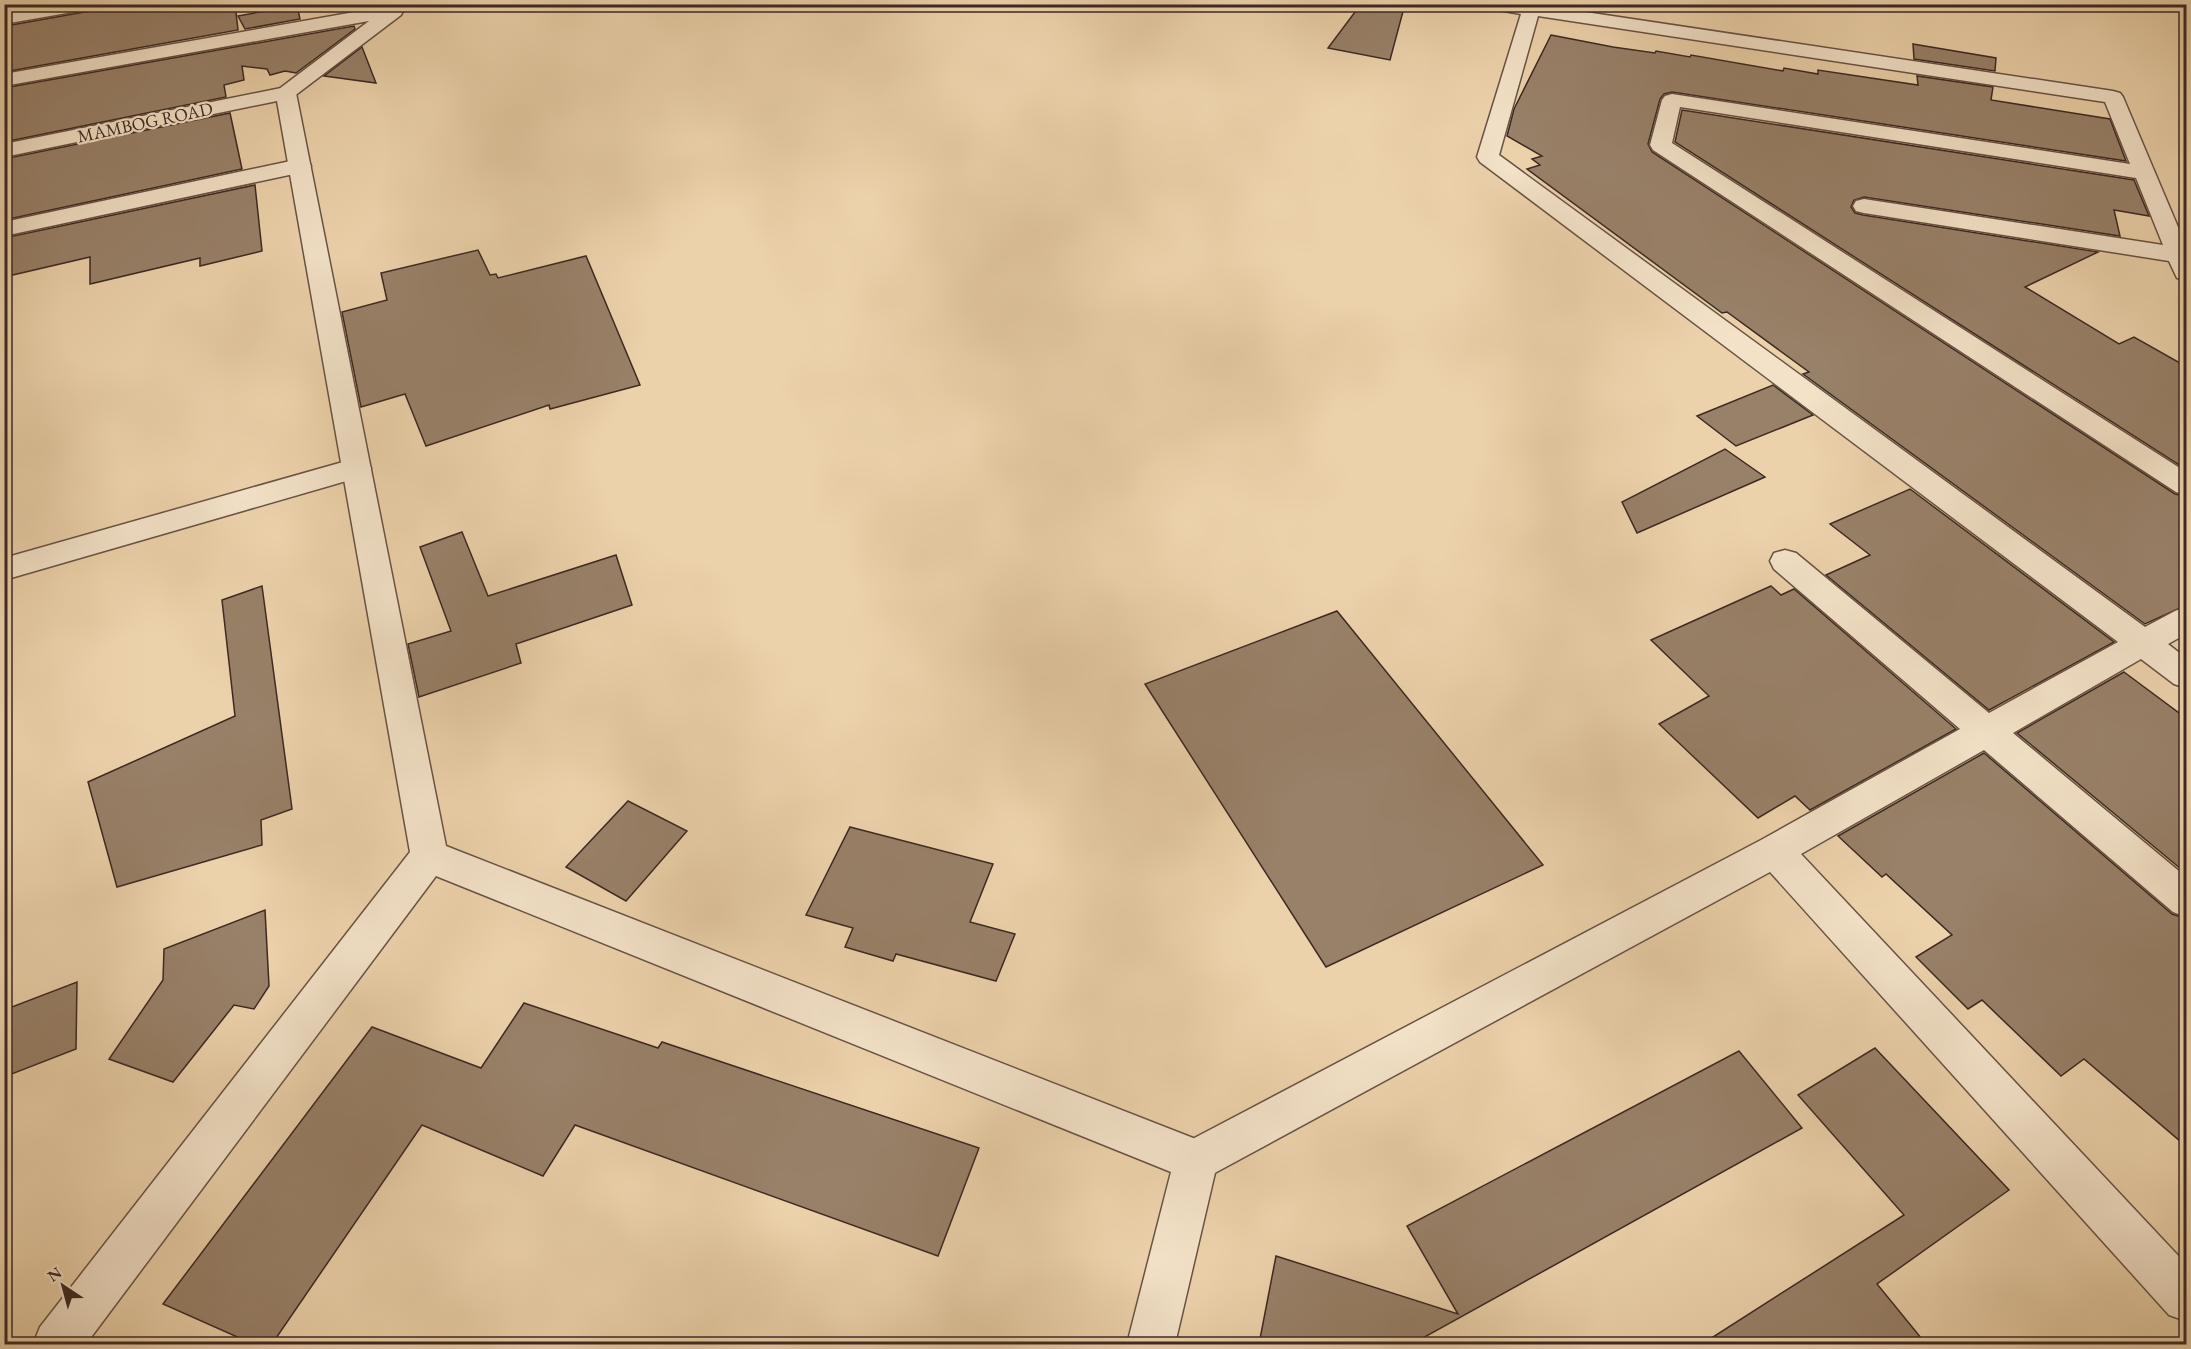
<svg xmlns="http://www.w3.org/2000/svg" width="2191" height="1349" font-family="'EB Garamond',serif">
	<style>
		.building { fill: #988169; stroke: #3c2922; stroke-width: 1.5 }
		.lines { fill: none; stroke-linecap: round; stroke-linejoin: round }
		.minor-casing { stroke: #685344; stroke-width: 3 }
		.tertiary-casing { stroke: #685344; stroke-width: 3 }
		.minor { fill: #f3e2c8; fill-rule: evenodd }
		.tertiary { fill: #f3e2c8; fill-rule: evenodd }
		.labels { text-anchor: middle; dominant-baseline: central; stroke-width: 4.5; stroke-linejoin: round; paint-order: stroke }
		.far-street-label { font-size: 18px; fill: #3c2922; stroke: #f3e2c8 }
	</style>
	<rect width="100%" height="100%" fill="#ecd2ab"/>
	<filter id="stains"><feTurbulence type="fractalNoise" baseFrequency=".00333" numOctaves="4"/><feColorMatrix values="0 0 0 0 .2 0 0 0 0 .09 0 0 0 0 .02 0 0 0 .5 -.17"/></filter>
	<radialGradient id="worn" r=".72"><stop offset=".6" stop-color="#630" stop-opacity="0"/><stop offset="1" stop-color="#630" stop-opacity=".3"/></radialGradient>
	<g class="building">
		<path d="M101,4h134l3,26 -234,42 2,-46 84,-15z"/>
		<path d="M1361,4h44l-15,56 -62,-12z"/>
		<path d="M297,5l3,14 -55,10 -7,-13z"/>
		<path d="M354,26l1,3 -59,44 -11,-2 -15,4 -3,-6 -25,-3 2,14 -20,5 2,12 -222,45v-54z"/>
		<path d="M1551,35l62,12 42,6 1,-2 34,6 1,-2 92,16 1,-3 34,6v-4l100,15 -1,-9 76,11 -2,13 119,19 16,42 -454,-69 -8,2 -4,5 -12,45 4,8 523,342 12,3v108l-42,19 -342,-250 6,-2 -82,-60 -5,1 -195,-144 13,-4 -8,-6 10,-3 -35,-20 7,-27z"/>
		<path d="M1913,44l83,14 -1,13 -81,-12z"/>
		<path d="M362,47l14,36 -52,-7z"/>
		<path d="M1682,110l452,70 15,36 -35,-6 6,26 -256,-39 -10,3 -3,7 4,6 8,2 235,37 -73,35 94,57 15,-7 53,30v103l-512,-328z"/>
		<path d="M230,113l12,56 -238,51v-61z"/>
		<path d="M255,185l7,66 -62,15v-8l-110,26v-27l-86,20v-39z"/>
		<path d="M478,250l12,25 6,-1 2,4 88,-22 54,129 -90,24 -1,-4 -123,41 -21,-52 -44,13 -19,-95 45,-12 -6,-27z"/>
		<path d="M1773,385l40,30 -77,31 -39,-30z"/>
		<path d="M1725,449l40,28 -128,56 -15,-31z"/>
		<path d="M1910,489l204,153 -125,68 -163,-135 44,-20 -40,-31z"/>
		<path d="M462,532l26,64 128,-41 16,50 -116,39 5,19 -102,34 -11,-53 43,-13 -31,-84z"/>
		<path d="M262,586l30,223 -31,11 1,25 -145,42 -29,-105 147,-66 -13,-116z"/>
		<path d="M1771,586l10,9 13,-6 162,140 -146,81 -15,-14 -37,22 -99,-94 50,-28 -58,-56z"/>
		<path d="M1337,611l206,254 -217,102 -181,-283z"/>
		<path d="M2124,672l63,47v155l-170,-141z"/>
		<path d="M1984,753l188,161 15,5v228l-103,-88 -23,17 -79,-76 -14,9 -52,-52 36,-22 -66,-61 -4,3 -44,-41z"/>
		<path d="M628,801l59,30 -61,70 -60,-34z"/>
		<path d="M850,827l143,37 -23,58 45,12 -19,47 -100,-27 -3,7 -48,-14 8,-19 -47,-13z"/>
		<path d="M265,910l4,76 -15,23 -20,-4 -61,77 -64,-23 54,-79 1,-31z"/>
		<path d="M77,982l-1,67 -72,28v-67z"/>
		<path d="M524,1003l134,45 4,-6 317,106 -41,108 -363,-131 -32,51 -121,-51 -150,219h-19l-90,-40 209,-277 109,41z"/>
		<path d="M1875,1048l134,142 -132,94 49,60h-224l202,-129 -106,-120z"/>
		<path d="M1739,1051l63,77 -390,216h-153l17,-88 182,58 -51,-88z"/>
	</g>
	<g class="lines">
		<defs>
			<g id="minor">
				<path d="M56,4h43l-9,5 -86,15v-11z"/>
				<path d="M1483,4h49l581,87 7,2 3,4 63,149v34l-9,-2 -8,-17 -305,-48 -8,-2 -3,-5 3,-5 8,-2 299,46 -27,-67 -456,-71 -8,36 514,329v23l-10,-3 -523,-342 -3,-5 12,-45 3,-4 7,-2 458,70 -25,-62 -567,-86 -39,139 646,472 30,-16 11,-4v27l-18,10 18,14v30l-12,-4 -33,-25 -128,74 173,144v40l-13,-5 -189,-162 -183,104 385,410v57l-17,-6 -399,-443 -559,303 -15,7 -15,-7 -7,-15 7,-15 580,-305 199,-111 -186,-160 -4,-8 4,-8 11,-3 11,3 193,160 129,-71 -638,-480 -3,-5 44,-143 -29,-5z"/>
				<path d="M394,5l7,2 2,4 -2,4 -108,82h-14l-3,-4 3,-4 90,-68 -365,65v-12z"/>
				<path d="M300,159l8,2 3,5 -3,5 -304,65v-14z"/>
				<path d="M357,458l10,3 4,7 -4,7 -363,105v-22z"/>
			</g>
			<path id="tertiary" d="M286,87l7,2 3,4 150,753 765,299 7,15 -43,184h-48l44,-172 -735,-296 -350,468h-53l7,-17 370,-475 -133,-751 -273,56v-13z"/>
		</defs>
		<use href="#minor" class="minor-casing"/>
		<use href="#tertiary" class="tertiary-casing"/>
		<use href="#minor" class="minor"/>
		<use href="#tertiary" class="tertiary"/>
	</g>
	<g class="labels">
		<g class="far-street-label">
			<text transform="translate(145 122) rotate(-12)">MAMBOG ROAD</text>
		</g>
	</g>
	<rect width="2191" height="1349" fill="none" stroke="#ecd2ab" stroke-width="24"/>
	<rect x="6" y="6" width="2179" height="1337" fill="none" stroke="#3c2922" stroke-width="3"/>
	<rect x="12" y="12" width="2167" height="1325" fill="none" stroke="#3c2922" stroke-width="1.5"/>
	<g transform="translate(63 1286) rotate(324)" stroke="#f3e2c8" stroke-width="4.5" paint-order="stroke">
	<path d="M0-4.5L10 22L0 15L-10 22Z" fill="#3c2922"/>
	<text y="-9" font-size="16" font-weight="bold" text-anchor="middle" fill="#3c2922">N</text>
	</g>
	<rect width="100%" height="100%" filter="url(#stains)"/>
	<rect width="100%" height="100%" fill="url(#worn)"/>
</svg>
